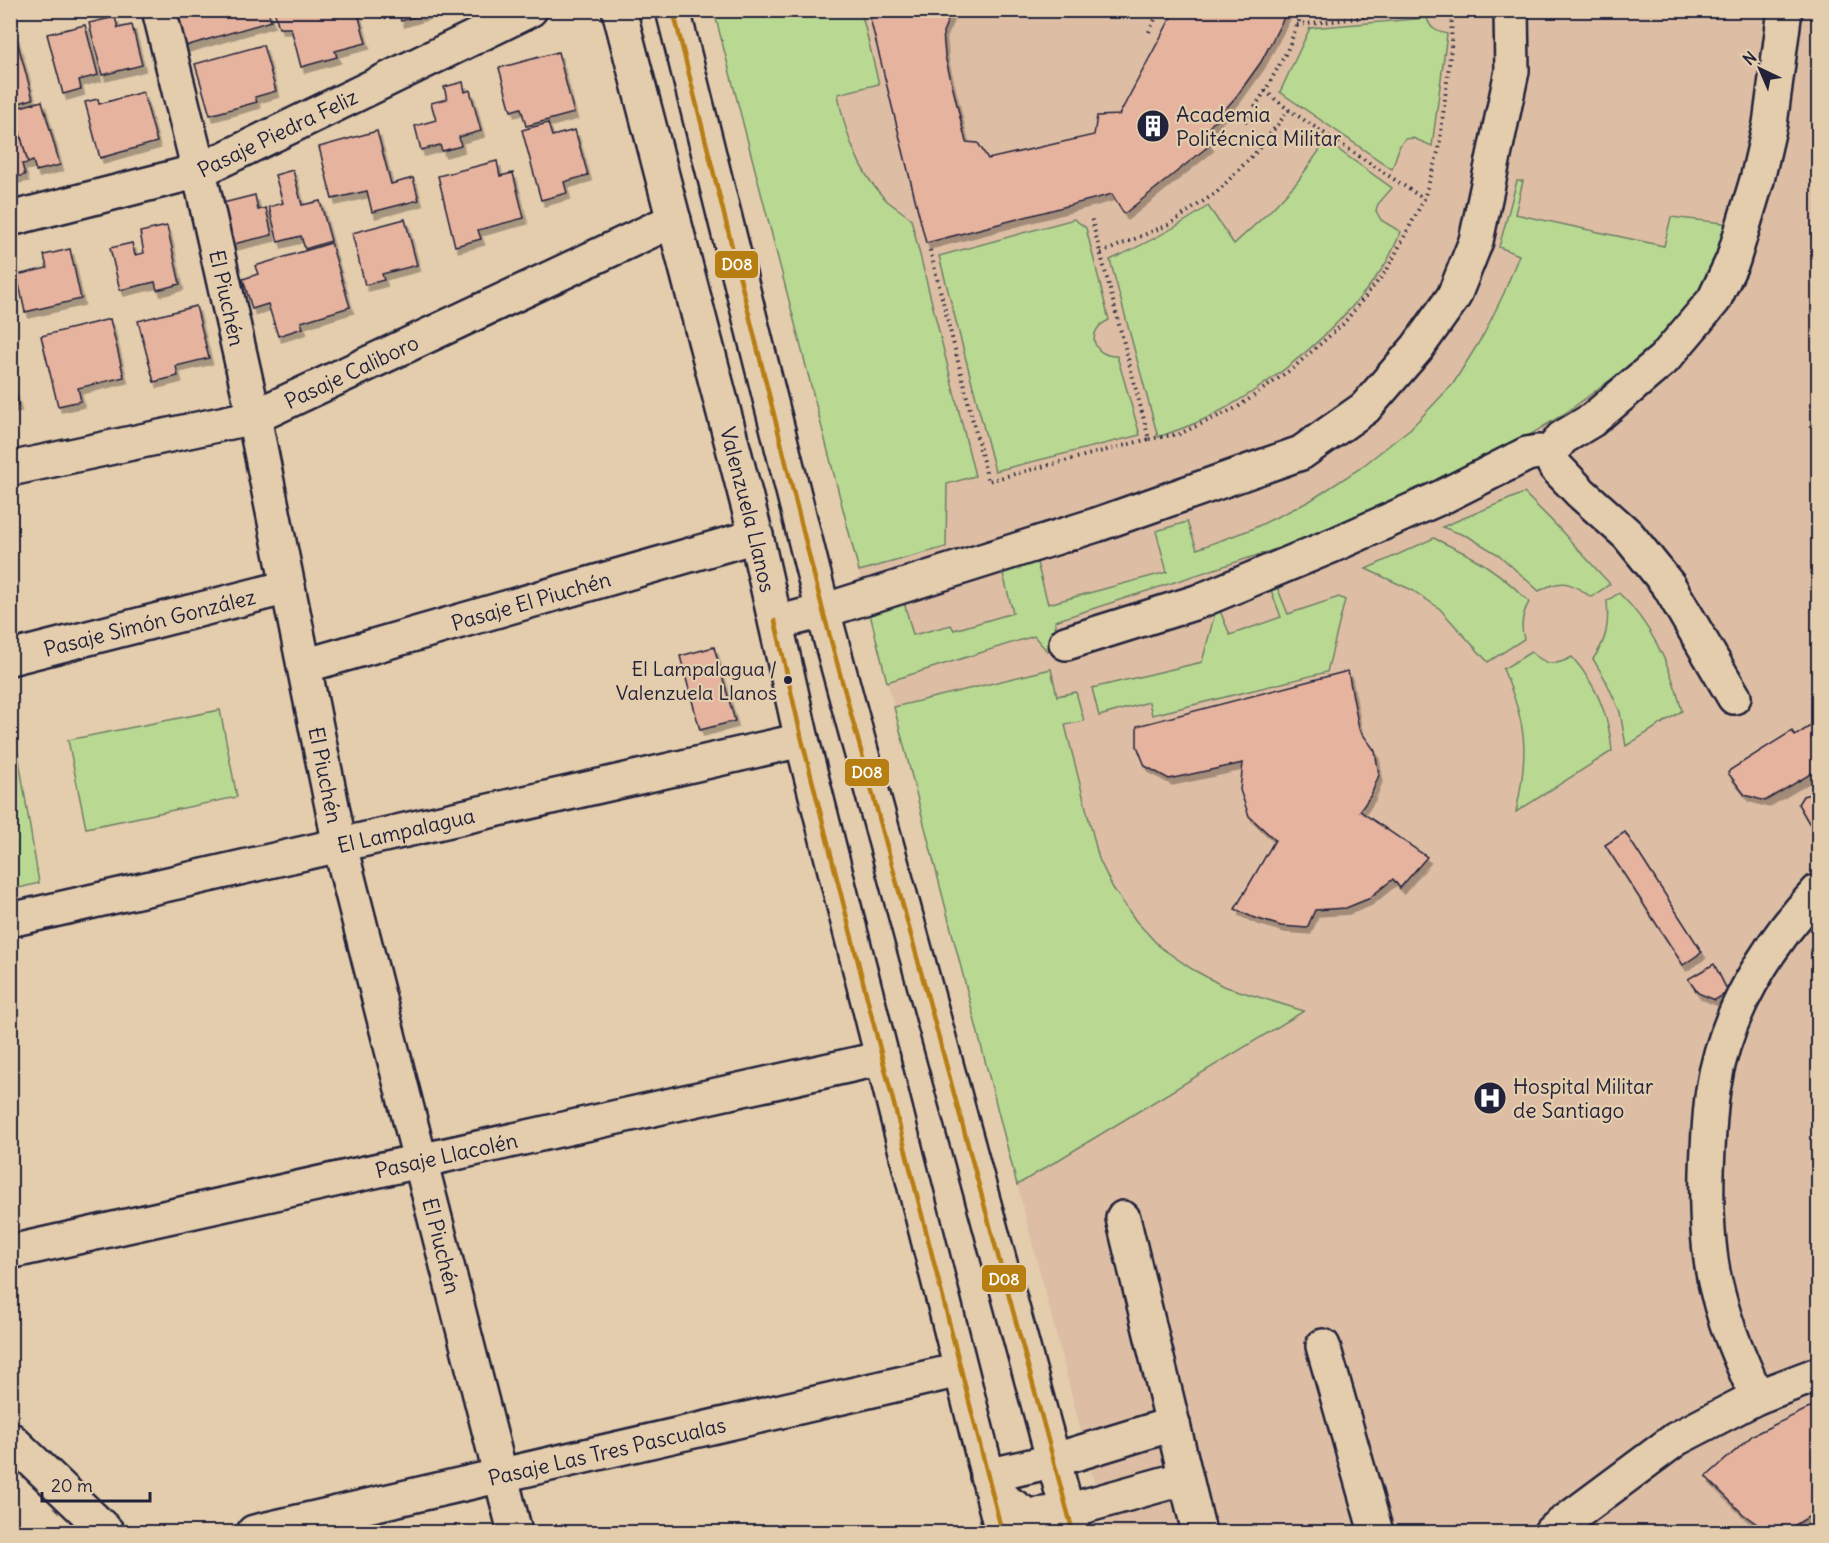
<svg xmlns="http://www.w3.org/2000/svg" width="1829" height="1543" font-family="Delius,sans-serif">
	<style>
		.built { fill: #ddbea4 }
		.green { fill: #b9d992; stroke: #6e7e66; stroke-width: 1.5 }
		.building { fill: #e6b39e; stroke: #22223b; stroke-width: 1.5; filter: url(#shadow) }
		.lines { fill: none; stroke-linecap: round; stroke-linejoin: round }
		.minor-casing { stroke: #22223b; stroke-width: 38 }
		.major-casing { stroke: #22223b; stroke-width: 38 }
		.path { stroke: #22223b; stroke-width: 4; stroke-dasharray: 1.5 4.5; stroke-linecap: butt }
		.minor { stroke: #e4cdad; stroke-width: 33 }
		.major { stroke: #e4cdad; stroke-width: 33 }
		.bus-1-casing { stroke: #e4cdad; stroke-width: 9 }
		.bus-1 { stroke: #b77e12; stroke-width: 4.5 }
		.bus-dot { fill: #22223b; stroke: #e4cdad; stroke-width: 2 }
		.labels { text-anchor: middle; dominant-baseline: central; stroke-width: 4.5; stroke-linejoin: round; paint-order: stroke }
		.bus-label { font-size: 20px; fill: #22223b; stroke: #e4cdad; text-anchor: end }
		.poi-label { font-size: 21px; fill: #22223b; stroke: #e4cdad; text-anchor: start }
		.street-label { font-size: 21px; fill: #22223b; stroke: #e4cdad }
		.line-badge { stroke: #e4cdad; stroke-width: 2 }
		.badge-label { font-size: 16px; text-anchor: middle; font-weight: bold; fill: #fff }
	</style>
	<defs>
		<filter id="shadow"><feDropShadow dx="3.5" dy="6" stdDeviation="0" flood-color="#0004"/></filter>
	</defs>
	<rect width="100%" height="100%" fill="#e4cdad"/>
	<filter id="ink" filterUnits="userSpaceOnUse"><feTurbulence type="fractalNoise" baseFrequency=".0167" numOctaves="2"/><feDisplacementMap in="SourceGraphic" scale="12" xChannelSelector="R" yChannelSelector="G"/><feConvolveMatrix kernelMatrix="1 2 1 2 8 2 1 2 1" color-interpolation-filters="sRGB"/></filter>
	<g filter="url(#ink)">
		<path class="built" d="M714,11h1104v1521h-711z"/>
		<g class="green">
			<path d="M714,11h147l18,73 -41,10c6,36 20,78 47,105 8,7 18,13 26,20l64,257 -28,8 -1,63 -87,24z"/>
			<path d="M1427,18c3,11 9,13 20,16l-15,112 -19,-8 -8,1 -5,6 -8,24 -112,-77 30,-64z"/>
			<path d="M1326,141l66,47 -14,16 -2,7 5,9 20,12c-6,12 -11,26 -19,37 -44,62 -105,113 -173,148 -16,8 -34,14 -51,20l-48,-177c35,-16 67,-32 98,-54l26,38 36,-33 28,-30z"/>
			<path d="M1517,181h6l-8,33 149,32 7,-29 52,6 7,3 -16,49 -30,40 -47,45 -70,52 -60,37 -158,87 -6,-14 -30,15 -258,84 2,27 -10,3 -13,-15 -147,46 -19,-76 34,-11 11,40 38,-10 3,5 59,-17 -11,-43 34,-11 12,45 119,-32 -11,-41 31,-9 10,27 55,-20 56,-27 51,-33 52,-41 42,-44 31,-50 20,-41 15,-38 -20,-8z"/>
			<path d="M1074,219l12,9 23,92c-24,10 -17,37 8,36l23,79 -145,36 -56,-215z"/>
			<path d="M1524,493l30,30 56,61 -19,13c-20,-15 -29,-19 -52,-6l-40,-36 -30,-18 -27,-10z"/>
			<path d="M1434,538c11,6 23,11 34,17 23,12 43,28 61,47 -7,12 -9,23 -5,37l-36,23 -49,-54 -27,-18 -46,-21z"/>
			<path d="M1277,587l11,27 51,-17 6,3 -18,72 -175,43 -3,-13 -50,14 -7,-28 110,-26 13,-49 5,-2 10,24 51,-18 -10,-27z"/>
			<path d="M1619,593c33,32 52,74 63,118l-56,35 -6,-34 -15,-33 -12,-20c14,-19 16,-35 14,-58z"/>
			<path d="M1531,652c15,13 23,15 41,5 24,27 37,57 40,94l-96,61c13,-59 11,-88 -13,-143z"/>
			<path d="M1051,669l6,27 19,-4 8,29 -19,4 34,134 14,29 23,33 24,26 32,22 31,17 81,25 -287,174 -123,-478z"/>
			<path d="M220,710l17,87 -151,31 -18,-88z"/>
			<path d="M14,729l25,154 -28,7 -1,-160z"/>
		</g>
		<g class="building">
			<path d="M172,10h96l3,11 -89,26z"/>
			<path d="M274,10h83l9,33 -31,8 2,6 -36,10 -10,-39h-12z"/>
			<path d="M398,10h39l-36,11z"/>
			<path d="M868,10h84l-9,22 2,24 21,86 12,1 10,16 106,-24 3,-19 22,-1 56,-105h113l-27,52 -25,35 -34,38 8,10 -86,69 -12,-20 -186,49z"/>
			<path d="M115,17l3,11 14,-3 10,40 -40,10 -13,-52z"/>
			<path d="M85,25l13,50 -19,5 2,9 -18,5 -16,-60z"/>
			<path d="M15,34l18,65 -21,6 -2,-70z"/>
			<path d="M263,45l13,46 -21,6 2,5 -47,13 -15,-51z"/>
			<path d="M558,52l16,61 -48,13 -5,-18 -10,3 -12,-43z"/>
			<path d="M463,82l2,10 5,-2 11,41 -22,6 2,9 -19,5 -2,-6 -19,5 -6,-24 21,-6 -5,-17 16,-4 -3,-12z"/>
			<path d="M143,92l14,50 -57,16 -15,-56 13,-3 1,5z"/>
			<path d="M42,101l18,64 -24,6 -3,-10 -5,2 -15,-54z"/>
			<path d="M13,109l15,54 -6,1 3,11 -15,3v-68z"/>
			<path d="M548,123l4,13 23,-6 13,45 -24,7 3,11 -26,7 -19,-70z"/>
			<path d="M377,131l14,53 22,-6 6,22 -47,12 -5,-21 -35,8 -13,-52z"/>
			<path d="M497,161l3,15 13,-3 11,45 -46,12 3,9 -26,7 -17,-70z"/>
			<path d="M293,170l9,35 18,-4 11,40 -26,8 -4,-13 -23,6 -9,-35 14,-4 -8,-28z"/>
			<path d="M255,195l3,15 8,-2 6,27 -43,10 -10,-41z"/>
			<path d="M405,219l12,46 -35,9 2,6 -19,5 -13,-52z"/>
			<path d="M167,226l13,58 -23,6 -2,-8 -35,8 -10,-42 22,-5 3,12 9,-2 -4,-21z"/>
			<path d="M331,243l19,64 -49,15 2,6 -25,8 -10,-32 -16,5 -9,-30 15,-5 -3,-8z"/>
			<path d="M70,249l11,50 -56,13 -8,-37 30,-7 -3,-13z"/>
			<path d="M196,306l13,52 -33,8 2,10 -24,6 -16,-61z"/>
			<path d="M110,319l14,58 -46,11 3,13 -23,5 -17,-70z"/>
			<path d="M10,374l8,31 -8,2z"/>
			<path d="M714,647l21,74 -35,9 -20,-74z"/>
			<path d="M1348,671l11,58 16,22 4,24 -8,20 -11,16 67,46 -27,31 -7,-9 -25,20 -22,9 -31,2 -8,18 -26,-2 -29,-9 -17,-8 40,-69 -26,-24 -9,-26 3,-27 -74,16 -24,-13 -8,-20v-20z"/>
			<path d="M1818,721v52l-1,-3 -52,31 -20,-6 -17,-22 2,-3 62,-39 3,5z"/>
			<path d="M1810,794l8,1v33h-3l-6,-5 -11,-19 5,-8z"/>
			<path d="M1625,832l77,120 -19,13 -78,-120z"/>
			<path d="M1714,964l14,28 -13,8 -17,-7 -10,-14z"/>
			<path d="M1818,1405v106l-34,21h-16l-25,-18 -37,-37 47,-42 52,-25z"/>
		</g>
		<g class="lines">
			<defs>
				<g id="minor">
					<path id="s1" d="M159,10l40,161 55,246 86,429 175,686"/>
					<path id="s2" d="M10,219l189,-48 331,-161"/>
					<path id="s3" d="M10,469l244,-52 420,-197"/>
					<path d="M776,623l47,-12 273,-86 205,-72 64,-45 52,-60 37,-52 22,-55 36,-170 -1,-61"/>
					<path d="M1066,643l131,-41 139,-58 108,-48 83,-42 11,-2 14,1"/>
					<path id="s4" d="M10,658l278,-71"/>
					<path id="s5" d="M304,666l452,-130"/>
					<path d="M1734,697l-65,-111 -41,-51 -47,-42 -26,-27 -4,-9 4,-10 7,-9 30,-18 72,-61 50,-59 19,-40 24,-80 13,-56 15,-114"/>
					<path id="s6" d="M10,920l792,-180"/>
					<path d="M1123,1218l76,314"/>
					<path id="s7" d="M10,1252l873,-194"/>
					<path d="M1323,1346l53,186"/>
					<path d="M1757,1397c-15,-34 -30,-67 -39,-103 -11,-39 -12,-82 -11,-122 1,-28 2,-55 6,-82 11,-74 54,-145 105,-199"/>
					<path d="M10,1439l97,93"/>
					<path d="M987,1476l65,-15 121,-37"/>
					<path d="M992,1492l36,24 39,-5 118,-33"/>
					<path id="s8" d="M254,1532l706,-162"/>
					<path d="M1551,1532l125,-93 81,-42 61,-23"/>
				</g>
				<g id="major">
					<path id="s9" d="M619,10l137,526 46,204 200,792"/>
					<path d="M673,10l150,601 250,921"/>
				</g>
			</defs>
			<use href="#minor" class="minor-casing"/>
			<use href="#major" class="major-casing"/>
			<g class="path">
				<path d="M1297,25l132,-15"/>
				<path d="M1149,32l10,-22"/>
				<path d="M1265,91l24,19 135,89"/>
				<path d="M1245,122l20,-31 22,-40 16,-41"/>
				<path d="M930,250l58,231 161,-42 -58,-222"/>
				<path d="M1101,253l69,-29 47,-32 39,-40 33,-42"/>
				<path d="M1149,439l30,-5 59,-27 55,-39 50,-44 44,-54 37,-71 15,-50 12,-101 1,-38"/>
			</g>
			<use href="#minor" class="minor"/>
			<use href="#major" class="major"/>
			<defs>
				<g id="bus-1">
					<path d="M673,10l150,601 250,921"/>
					<path d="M775,621l27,119 200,792"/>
				</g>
			</defs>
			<use href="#bus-1" class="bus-1-casing"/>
			<use href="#bus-1" class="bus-1"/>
		</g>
	</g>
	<defs>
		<symbol id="building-disc" viewBox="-11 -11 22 22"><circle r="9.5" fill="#22223b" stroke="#e4cdad"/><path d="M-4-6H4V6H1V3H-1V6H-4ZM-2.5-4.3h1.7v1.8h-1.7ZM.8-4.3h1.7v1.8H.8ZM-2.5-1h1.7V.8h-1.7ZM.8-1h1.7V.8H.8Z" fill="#fff"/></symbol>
		<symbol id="hospital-disc" viewBox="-11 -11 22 22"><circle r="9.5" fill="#22223b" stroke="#e4cdad"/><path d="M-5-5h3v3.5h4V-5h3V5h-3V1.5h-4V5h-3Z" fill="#fff"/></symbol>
	</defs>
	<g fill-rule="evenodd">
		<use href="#building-disc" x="1134" y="107" width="38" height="38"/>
		<use href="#hospital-disc" x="1471" y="1079" width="38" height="38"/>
	</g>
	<circle class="bus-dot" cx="788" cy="680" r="5"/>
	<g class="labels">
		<g class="bus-label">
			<text x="777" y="668">El Lampalagua /<tspan x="777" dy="24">Valenzuela Llanos</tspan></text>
		</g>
		<g class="poi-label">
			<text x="1176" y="114">Academia<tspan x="1176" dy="24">Politécnica Militar</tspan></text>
			<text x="1513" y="1086">Hospital Militar<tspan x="1513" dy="24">de Santiago</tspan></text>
		</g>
		<g class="street-label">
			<text stroke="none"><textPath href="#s2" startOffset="282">Pasaje Piedra Feliz</textPath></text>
			<text stroke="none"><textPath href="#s1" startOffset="296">El Piuchén</textPath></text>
			<text stroke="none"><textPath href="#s3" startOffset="357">Pasaje Caliboro</textPath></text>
			<text stroke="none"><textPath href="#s9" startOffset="516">Valenzuela Llanos</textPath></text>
			<text stroke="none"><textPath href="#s5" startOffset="236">Pasaje El Piuchén</textPath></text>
			<text stroke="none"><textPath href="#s4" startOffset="144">Pasaje Simón González</textPath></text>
			<text stroke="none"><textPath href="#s1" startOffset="783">El Piuchén</textPath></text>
			<text stroke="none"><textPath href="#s6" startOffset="406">El Lampalagua</textPath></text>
			<text stroke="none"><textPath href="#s7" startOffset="447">Pasaje Llacolén</textPath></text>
			<text stroke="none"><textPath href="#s1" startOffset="1268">El Piuchén</textPath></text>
			<text stroke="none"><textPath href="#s8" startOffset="362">Pasaje Las Tres Pascualas</textPath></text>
		</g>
	</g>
	<g class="line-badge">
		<rect x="714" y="250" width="45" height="29" rx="6" fill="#b77e12"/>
		<rect x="844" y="758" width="46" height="29" rx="6" fill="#b77e12"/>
		<rect x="981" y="1264" width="46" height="29" rx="6" fill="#b77e12"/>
	</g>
	<g class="badge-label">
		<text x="737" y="270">D08</text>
		<text x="867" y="778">D08</text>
		<text x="1004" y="1285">D08</text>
	</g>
	<rect width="1829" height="1543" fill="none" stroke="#e4cdad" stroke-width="36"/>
	<rect x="18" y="18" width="1793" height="1507" fill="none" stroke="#22223b" stroke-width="2" filter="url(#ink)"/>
	<g transform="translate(1760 69) rotate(316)" stroke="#e4cdad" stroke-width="4.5" paint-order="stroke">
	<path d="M0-4.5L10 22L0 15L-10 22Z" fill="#22223b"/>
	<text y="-9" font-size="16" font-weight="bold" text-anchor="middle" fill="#22223b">N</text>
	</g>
	<path d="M42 1492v9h108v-9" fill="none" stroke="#22223b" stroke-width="3"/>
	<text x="51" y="1492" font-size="18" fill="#22223b" stroke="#e4cdad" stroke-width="4.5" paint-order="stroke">20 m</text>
</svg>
